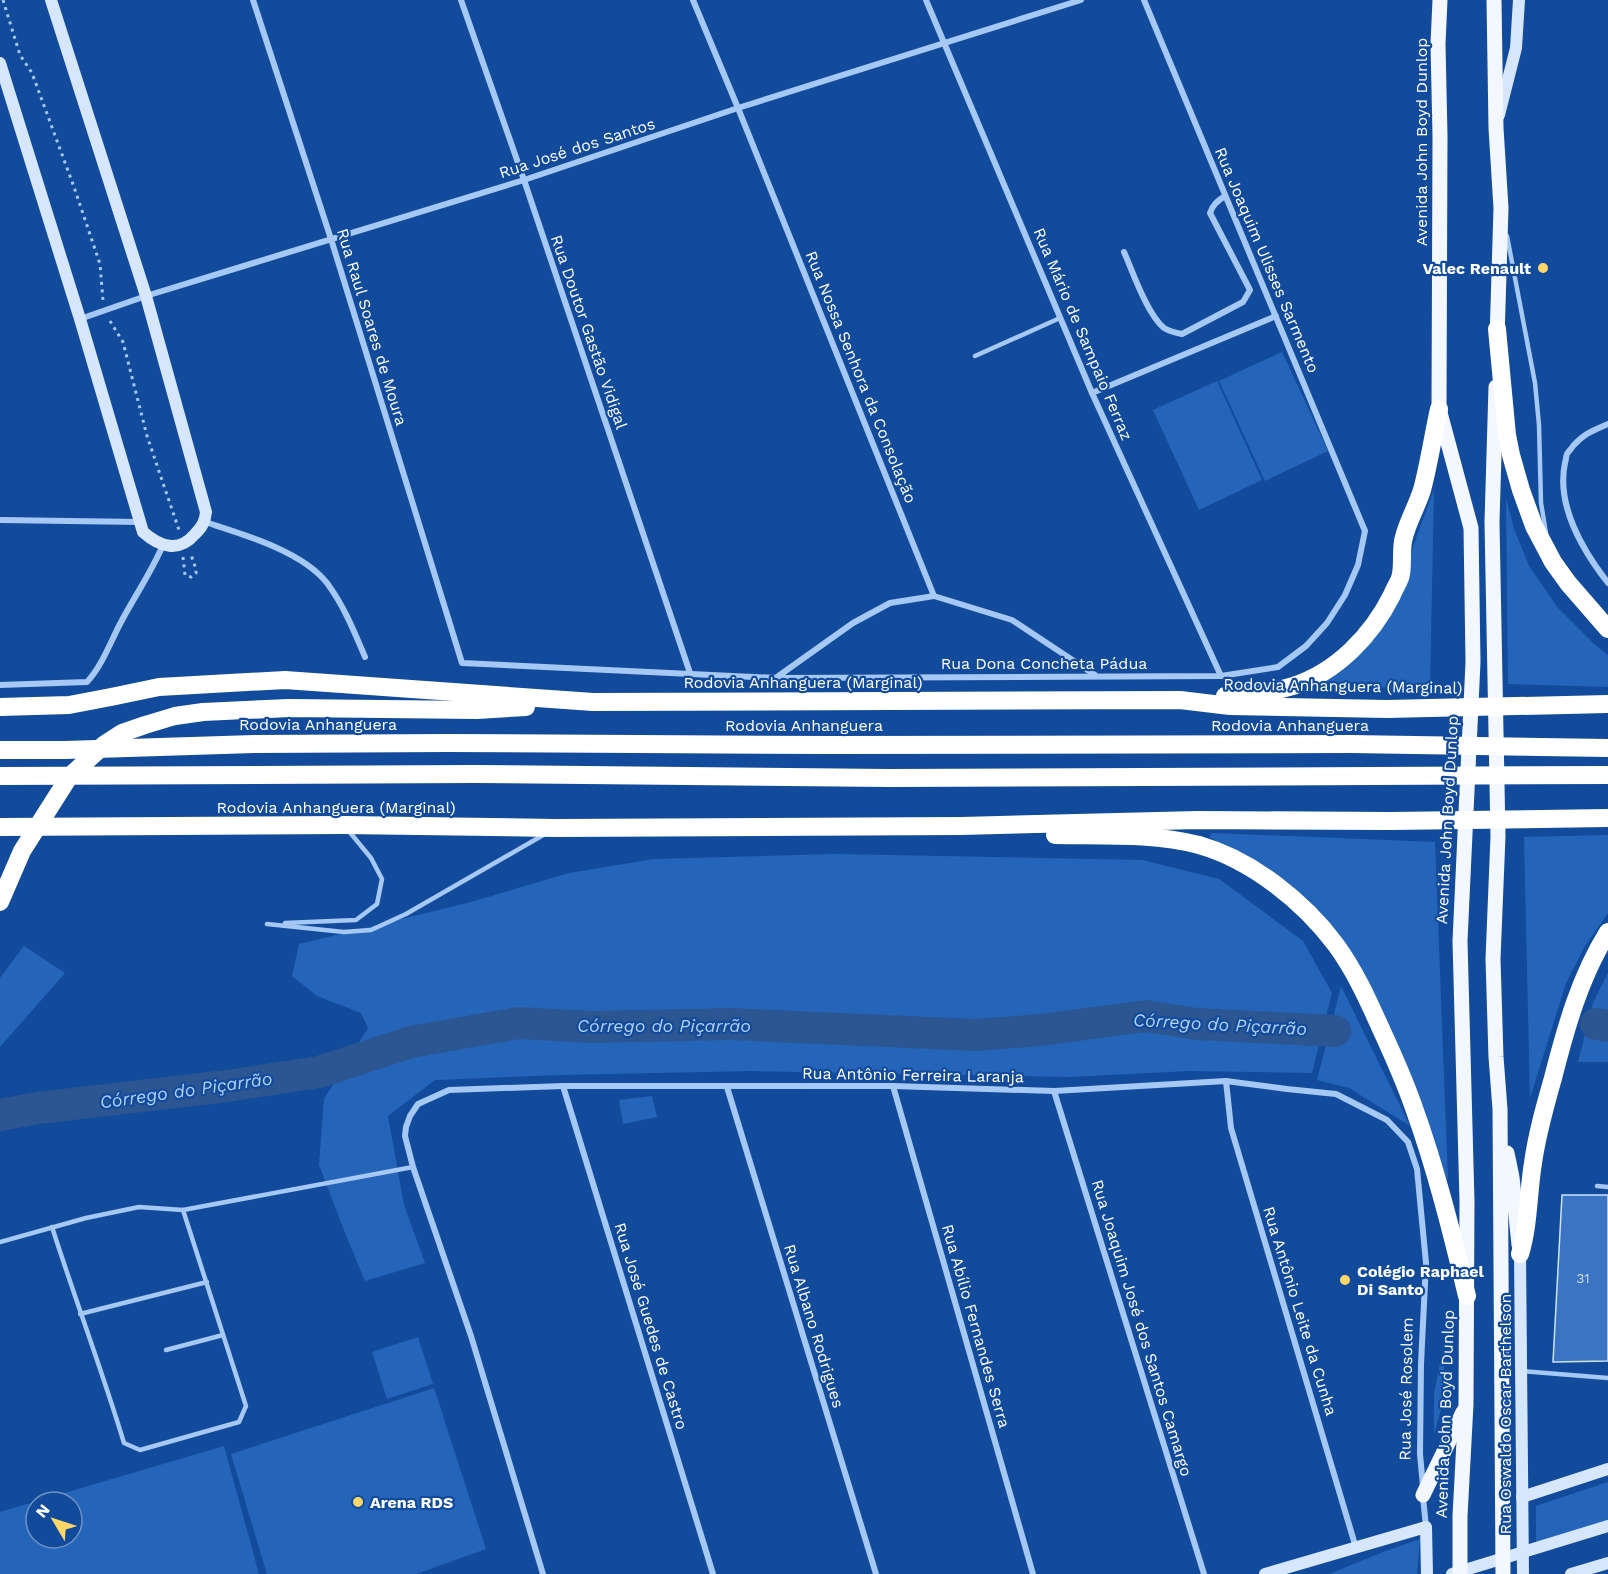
<svg xmlns="http://www.w3.org/2000/svg" width="1608" height="1574" font-family="'Work Sans',sans-serif">
	<style>
		.green { fill: #2565b9; fill-rule: evenodd }
		.lines { fill: none; stroke-linecap: round; stroke-linejoin: round }
		.river { stroke: #2c5691; stroke-width: 32 }
		.building { fill: #3b74c2; stroke: #cee3fe; stroke-width: 1.5 }
		.path { stroke: #a6c8f4; stroke-width: 3; stroke-dasharray: 3 4.5; stroke-linecap: butt }
		.lane { stroke: #a6c8f4; stroke-width: 4.5 }
		.street { stroke: #a6c8f4; stroke-width: 6 }
		.secondary { stroke: #d6e6fd; stroke-width: 12 }
		.primary { stroke: #f3f7ff; stroke-width: 15 }
		.highway { stroke: #fff; stroke-width: 18 }
		.poi-dot { fill: #ffd769; stroke: #124b9b; stroke-width: 2 }
		.labels { text-anchor: middle; dominant-baseline: central; stroke-width: 4.5; stroke-linejoin: round; paint-order: stroke }
		.number-label { font-size: 14px; fill: #cedcf0 }
		.street-label { font-size: 16px; fill: #fff; stroke: #124b9b }
		.poi-label { font-size: 16px; font-weight: bold; fill: #fff; stroke: #124b9b; text-anchor: start }
		.water-label { font-size: 18px; font-style: italic; fill: #b2d2fa; stroke: #124b9b }
	</style>
	<rect width="100%" height="100%" fill="#124b9b"/>
	<g class="green">
		<path d="M1282,352l46,99 -63,30 -46,-100z"/>
		<path d="M1217,381l45,99 -63,30 -46,-100z"/>
		<path d="M1434,489l-4,196 -121,6 29,-19 68,-99 8,-29z"/>
		<path d="M1506,498l8,31 15,37 29,42 34,34 16,13v32l-100,-3z"/>
		<path d="M1212,833l223,9 13,339 -62,-155 -32,-64 -111,-107 -34,-18z"/>
		<path d="M1608,835v78l-23,33 -19,37 -36,115 -6,-261z"/>
		<path d="M836,854l306,6 77,19 84,62 29,52 -20,80 -123,-2 -120,6 -319,-6 -189,4 -126,5 -47,36 16,89 21,58 -60,18 -20,-48 -26,-68 5,-66 44,-71 -7,-15 -44,-17 -25,-20 7,-32 172,-42 98,-29 85,-14z"/>
		<path d="M24,946l41,27 -65,74v-69z"/>
		<path d="M1608,973v89h-30l15,-59z"/>
		<path d="M1341,986l69,140 -61,-38 -32,-8z"/>
		<path d="M652,1096l5,21 -34,7 -4,-24z"/>
		<path d="M418,1337l15,47 -46,15 -15,-47z"/>
		<path d="M1443,1349l3,43 -12,42v-41z"/>
		<path d="M434,1388l52,161 -70,25h-149l-36,-120z"/>
		<path d="M224,1446l35,128h-259v-62zM36,1502h36v36h-36z"/>
		<path d="M1608,1482v40l-72,22v-38z"/>
		<path d="M1420,1539l-3,35h-88l54,-22z"/>
	</g>
	<g class="lines">
		<g class="river">
			<path d="M1596,1024l12,2"/>
			<path d="M0,1115l38,-7 189,-22 92,-14 92,-30 107,-19 74,4 139,-3 245,11 65,-5 105,-14 51,8 138,7"/>
		</g>
	</g>
	<path class="building" d="M1562,1195h46v166l-55,1z"/>
	<g class="lines">
		<g class="path">
			<path d="M3,0l17,55 12,18 42,114 26,77 3,37"/>
			<path d="M110,321l13,21 24,94 32,94"/>
			<path d="M183,557l2,18 6,2 5,-4v-4l-5,-14"/>
		</g>
		<g class="lane">
			<path d="M1507,236l28,147 4,42 2,78 5,30"/>
			<path d="M975,356l85,-38"/>
			<path d="M285,923l71,-3 21,-16 5,-25 -11,-21 -23,-28"/>
			<path d="M267,924l77,8 27,-2 35,-16 139,-80"/>
			<path d="M1597,1186l11,1"/>
			<path d="M52,1227c23,72 50,143 72,216l16,7 99,-28 7,-16 -63,-196"/>
			<path d="M0,1242l86,-24 53,-11 44,3 230,-43"/>
			<path d="M80,1314l127,-32"/>
			<path d="M166,1350l57,-15"/>
			<path d="M1521,1371l87,7"/>
		</g>
		<g class="street">
			<path d="M253,0l78,239 131,424 315,15 444,-2 57,-9 28,-21 21,-23 18,-28 13,-30 7,-34 -221,-531"/>
			<path d="M461,0l63,180 166,493"/>
			<path d="M693,0l45,108 196,488 78,24 83,55"/>
			<path d="M926,0l166,393 129,283"/>
			<path d="M1124,252c9,20 23,62 40,76 5,3 12,5 18,6l61,-32 7,-12 -40,-77c3,-9 8,-12 15,-17"/>
			<path d="M80,319l66,-23 378,-116 214,-72 343,-108"/>
			<path d="M1092,393l184,-77"/>
			<path d="M1608,424c-16,7 -23,9 -35,22 0,1 -6,7 -6,8 -1,2 -1,6 -2,9 -9,42 18,88 43,120"/>
			<path d="M0,520l140,2"/>
			<path d="M205,522c37,12 97,29 122,61 17,23 27,48 38,74"/>
			<path d="M777,677l76,-54 37,-20 44,-7"/>
			<path d="M0,685l87,-3c15,-16 23,-39 33,-58 14,-27 31,-51 43,-79"/>
			<path d="M1226,1081l5,47 125,420"/>
			<path d="M563,1086l150,488"/>
			<path d="M893,1086l140,488"/>
			<path d="M727,1087l149,487"/>
			<path d="M1054,1091l150,483"/>
			<path d="M1423,1497l3,30"/>
			<path d="M543,1574l-72,-238 -58,-169 -8,-31 1,-9 4,-11 8,-12 31,-14 114,-4h330l161,5 172,-10 61,8 49,5 51,26 21,22 9,27 9,94 -5,101 -1,90 3,32"/>
		</g>
		<g class="secondary">
			<path d="M0,63l80,256 63,213c17,15 36,21 52,2 7,-7 10,-12 11,-22l-60,-216 -95,-296"/>
			<path d="M1499,115l17,-67 3,-48"/>
			<path d="M1520,1254l3,320"/>
			<path d="M1522,1497l86,-28"/>
			<path d="M1265,1574l161,-47 1,47"/>
			<path d="M1452,1574l156,-48"/>
			<path d="M1571,1574l37,-11"/>
		</g>
		<g class="primary">
			<path d="M1440,0l-2,44 2,92 -1,273 32,119 2,134 -13,279 7,260 -1,203 -6,112v58"/>
			<path d="M1494,0l2,128 5,80 -4,131"/>
			<path d="M1496,387l-4,135 6,314 -5,123 3,98 4,52 3,465"/>
			<path d="M1507,1153l5,24 7,68"/>
			<path d="M1423,1495l40,-83"/>
		</g>
		<g class="highway">
			<path d="M1497,329l10,106 4,20 10,35 13,36 19,36 15,21 40,46"/>
			<path d="M1225,696c23,-2 46,-3 68,-10 44,-14 79,-51 99,-91 2,-6 6,-11 8,-17 4,-12 0,-28 4,-41 4,-16 13,-31 18,-47 7,-26 11,-54 17,-81"/>
			<path d="M0,707l69,-2 42,-8 48,-10 126,-7 308,22 587,-2 50,6 157,3 221,-5"/>
			<path d="M0,750h65l189,-6 194,-1 381,2 521,-1 258,4"/>
			<path d="M0,776l475,-2 414,4 719,-3"/>
			<path d="M0,827l344,-2 212,3 405,-2 237,-6 192,1 218,-3"/>
			<path d="M1055,835c48,1 98,-2 144,10 53,15 105,57 137,100 19,26 32,55 45,84 12,26 24,53 33,79 22,61 38,125 53,188"/>
			<path d="M0,902l22,-51 47,-74 36,-33 17,-11 23,-8 30,-9 28,-4 86,-4 188,2 49,-3"/>
			<path d="M1520,1254c9,-29 8,-61 13,-91 4,-29 12,-57 20,-85 13,-51 27,-101 55,-146"/>
		</g>
	</g>
	<g class="poi-dot">
		<circle cx="1543" cy="268" r="6"/>
		<circle cx="1345" cy="1280" r="6"/>
		<circle cx="358" cy="1502" r="6"/>
	</g>
	<g class="labels">
		<g class="number-label">
			<text x="1583" y="1278">31</text>
		</g>
		<g class="street-label">
			<text transform="translate(1421 142) rotate(-90)">Avenida John Boyd Dunlop</text>
			<text transform="translate(577 148) rotate(-18)">Rua José dos Santos</text>
			<text transform="translate(1267 260) rotate(67)">Rua Joaquim Ulisses Sarmento</text>
			<text transform="translate(372 327) rotate(73)">Rua Raul Soares de Moura</text>
			<text transform="translate(589 332) rotate(71)">Rua Doutor Gastão Vidigal</text>
			<text transform="translate(1083 334) rotate(67)">Rua Mário de Sampaio Ferraz</text>
			<text transform="translate(861 377) rotate(68)">Rua Nossa Senhora da Consolação</text>
			<text x="1044" y="663">Rua Dona Concheta Pádua</text>
			<text x="803" y="682">Rodovia Anhanguera (Marginal)</text>
			<text transform="translate(1343 686) rotate(1)">Rodovia Anhanguera (Marginal)</text>
			<text x="318" y="724">Rodovia Anhanguera</text>
			<text x="804" y="725">Rodovia Anhanguera</text>
			<text x="1290" y="725">Rodovia Anhanguera</text>
			<text x="336" y="807">Rodovia Anhanguera (Marginal)</text>
			<text transform="translate(1447 820) rotate(-87)">Avenida John Boyd Dunlop</text>
			<text transform="translate(913 1075) rotate(1)">Rua Antônio Ferreira Laranja</text>
			<text transform="translate(1300 1311) rotate(73)">Rua Antônio Leite da Cunha</text>
			<text transform="translate(651 1326) rotate(73)">Rua José Guedes de Castro</text>
			<text transform="translate(814 1326) rotate(73)">Rua Albano Rodrigues</text>
			<text transform="translate(976 1326) rotate(74)">Rua Abílio Fernandes Serra</text>
			<text transform="translate(1142 1328) rotate(73)">Rua Joaquim José dos Santos Camargo</text>
			<text transform="translate(1406 1389) rotate(-89)">Rua José Rosolem</text>
			<text transform="translate(1445 1414) rotate(-88)">Avenida John Boyd Dunlop</text>
			<text transform="translate(1505 1414) rotate(-90)">Rua Oswaldo Oscar Barthelson</text>
		</g>
		<g class="poi-label">
			<text x="1531" y="268" text-anchor="end">Valec Renault</text>
			<text x="1357" y="1271">Colégio Raphael<tspan x="1357" dy="18">Di Santo</tspan></text>
			<text x="370" y="1502">Arena RDS</text>
		</g>
		<g class="water-label">
			<text transform="translate(1220 1024) rotate(3)">Córrego do Piçarrão</text>
			<text x="664" y="1025">Córrego do Piçarrão</text>
			<text transform="translate(186 1090) rotate(-8)">Córrego do Piçarrão</text>
		</g>
	</g>
	<g transform="translate(54 1520) rotate(309)"><circle r="28" fill="#124b9b" stroke="#7193c3" stroke-width="1.5"/>
	<path d="M0-4.5L10 22L0 15L-10 22Z" fill="#ffd769"/>
	<text y="-9" font-size="16" font-weight="bold" text-anchor="middle" fill="#ffffff">N</text>
	</g>
</svg>
